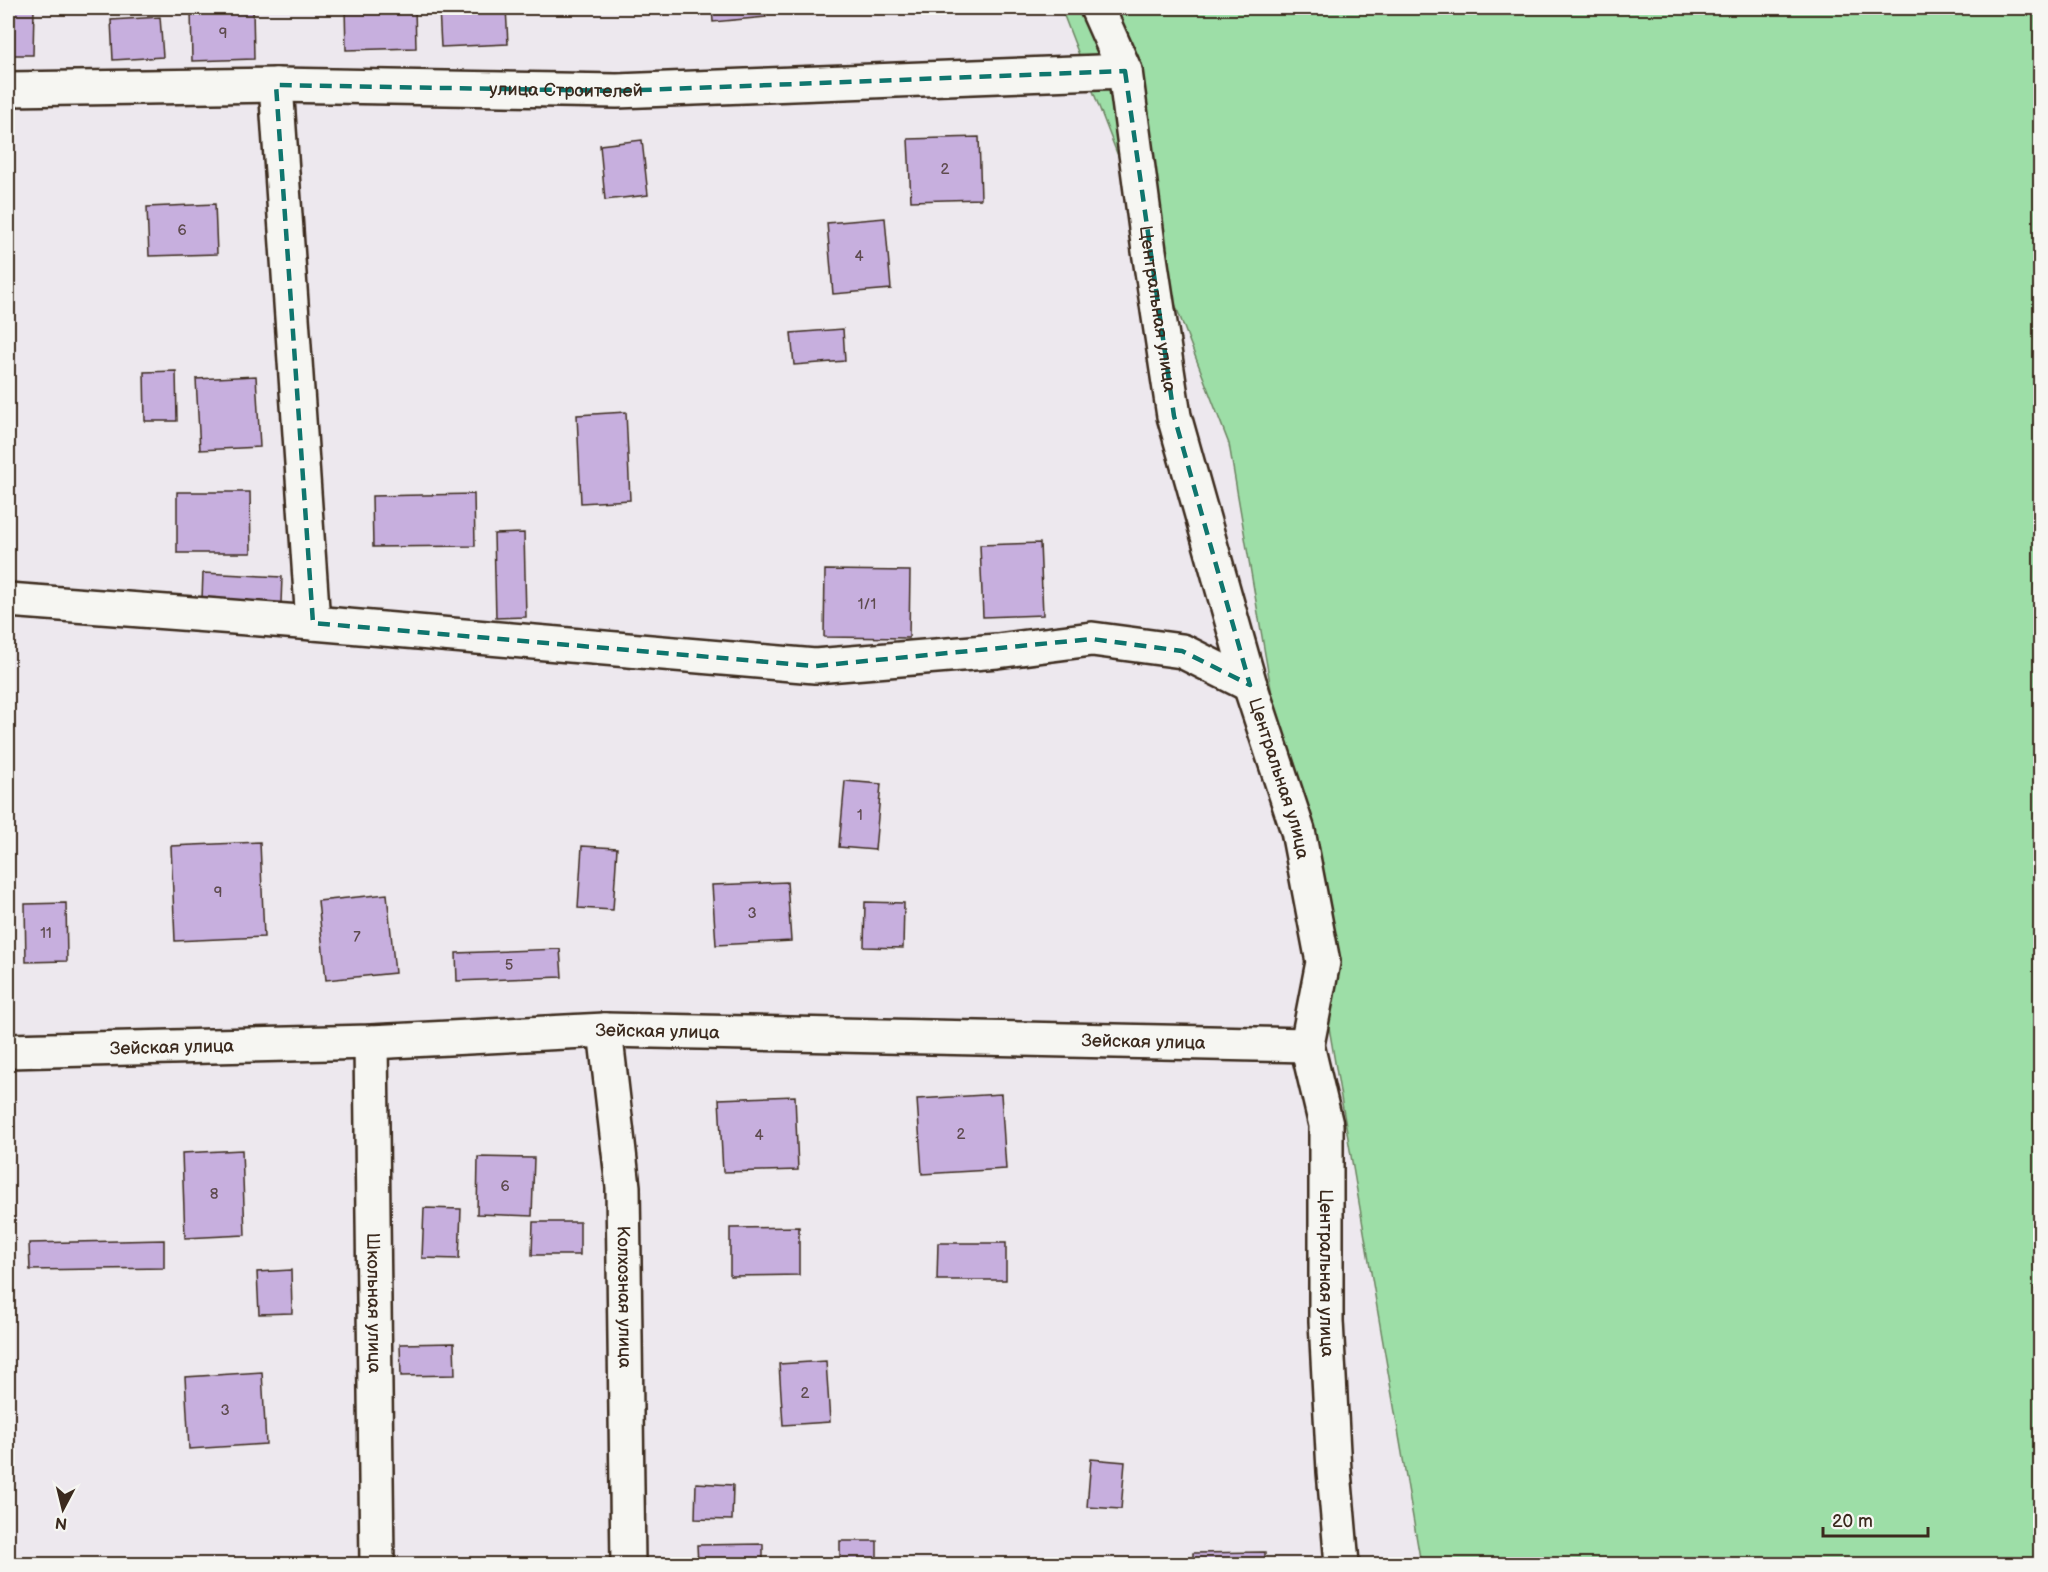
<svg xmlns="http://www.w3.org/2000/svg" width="2048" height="1572" font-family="'Balsamiq Sans',sans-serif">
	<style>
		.green { fill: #9ddea7; stroke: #6c8462; stroke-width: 1.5 }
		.building { fill: #c7afde; stroke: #3b2a1e; stroke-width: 1.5 }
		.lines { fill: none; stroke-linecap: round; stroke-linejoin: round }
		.minor-casing { stroke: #3b2a1e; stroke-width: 38 }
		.minor { stroke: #f6f6f2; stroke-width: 33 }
		.marked { fill: none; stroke: #0f766e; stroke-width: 4.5; stroke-dasharray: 12 8; stroke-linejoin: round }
		.labels { text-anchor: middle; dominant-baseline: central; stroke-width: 4.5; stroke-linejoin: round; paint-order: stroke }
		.number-label { font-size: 15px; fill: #5e4b4e }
		.street-label { font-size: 18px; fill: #3b2a1e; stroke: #f6f6f2 }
	</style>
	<rect width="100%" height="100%" fill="#ede8ee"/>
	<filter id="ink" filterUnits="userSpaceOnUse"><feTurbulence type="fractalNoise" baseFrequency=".0167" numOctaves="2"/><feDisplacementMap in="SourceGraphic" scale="12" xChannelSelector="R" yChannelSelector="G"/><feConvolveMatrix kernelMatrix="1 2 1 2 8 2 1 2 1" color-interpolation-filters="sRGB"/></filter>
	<g filter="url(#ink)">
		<path class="green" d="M1061,8h979v1556h-619l-192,-1120z"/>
		<g class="building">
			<path d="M8,8h26l-1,47h-25z"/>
			<path d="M191,8h62l1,51 -62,2z"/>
			<path d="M345,8h70l1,40 -70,2z"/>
			<path d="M439,8h67l2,36 -67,3z"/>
			<path d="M562,8h57l-57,1z"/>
			<path d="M712,8h53l1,9 -53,5z"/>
			<path d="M160,17l3,40 -50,3 -2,-40z"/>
			<path d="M979,137l2,62 -70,2 -3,-62z"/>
			<path d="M642,140l6,55 -43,5 -5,-55z"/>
			<path d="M215,204l2,50 -68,2 -2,-49z"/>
			<path d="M885,218l6,71 -58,5 -6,-71z"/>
			<path d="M843,329l2,32 -51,4 -3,-32z"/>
			<path d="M176,371l1,50h-32l-1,-49z"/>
			<path d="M256,376l4,71 -60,3 -4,-71z"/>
			<path d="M626,412l4,88 -49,3 -4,-88z"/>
			<path d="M177,492h73l1,61h-74z"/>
			<path d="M474,494l1,52 -102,1 -1,-51z"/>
			<path d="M524,533l2,84 -30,1 -2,-84z"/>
			<path d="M1040,543l3,72 -60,2 -3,-72z"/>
			<path d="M825,570l85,1 -1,67 -85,-1z"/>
			<path d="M203,573l79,4 -1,26 -79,-4z"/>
			<path d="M845,781l36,3 -6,66 -36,-3z"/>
			<path d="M260,842l4,95 -89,4 -4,-95z"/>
			<path d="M582,846l35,2 -4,62 -35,-2z"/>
			<path d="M787,882l4,59 -75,4 -4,-60z"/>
			<path d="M387,894l8,79 -69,7 -8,-79z"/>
			<path d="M865,902l39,1 -1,45 -39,-1z"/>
			<path d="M66,903l1,58 -41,1 -1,-58z"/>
			<path d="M560,949l2,28 -105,4 -1,-28z"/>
			<path d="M1001,1094l5,75 -84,5 -5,-75z"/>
			<path d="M795,1096l3,74 -75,2 -4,-73z"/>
			<path d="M242,1150l3,85 -60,3 -3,-85z"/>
			<path d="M478,1157l56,1 -2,58 -55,-2z"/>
			<path d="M424,1208l37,1 -2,50 -37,-1z"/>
			<path d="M533,1222h47v33h-48z"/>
			<path d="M799,1227v48l-69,1v-48z"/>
			<path d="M164,1240v28l-134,2 -1,-27z"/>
			<path d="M938,1243h68v37h-69z"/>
			<path d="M291,1270l1,43 -33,1 -2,-42z"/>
			<path d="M454,1343l1,32 -54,1 -1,-32z"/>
			<path d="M826,1361l4,61 -47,3 -4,-61z"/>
			<path d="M262,1372l4,72 -77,5 -4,-72z"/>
			<path d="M1091,1459l34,3 -4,47 -34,-2z"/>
			<path d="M696,1483l37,2 -1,35 -37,-1z"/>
			<rect x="840" y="1541" width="37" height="23"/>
			<path d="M763,1544v20h-65l-1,-19z"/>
			<path d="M1265,1552v12h-72v-11z"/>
		</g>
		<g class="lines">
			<defs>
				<g id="minor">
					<path id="s1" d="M1097,8l28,63 24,180 25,165 76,269 48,146 25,131 -16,83 19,80v196l8,150 8,93"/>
					<path d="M276,85l37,538"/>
					<path id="s2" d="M8,89l268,-4 341,6 508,-20"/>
					<path d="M8,600l305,23 502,43 182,-15 95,-12 90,12 68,34"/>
					<path id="s3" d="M605,1030l18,157 5,377"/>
					<path id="s4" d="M371,1042l6,522"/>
					<path id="s5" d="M8,1051l363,-9 234,-12 702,15"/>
				</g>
			</defs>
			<use href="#minor" class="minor-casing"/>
			<use href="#minor" class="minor"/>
		</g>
	</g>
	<path class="marked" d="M1125,71l49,345 76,269 -68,-34 -90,-12 -277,27 -502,-43 -37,-538 341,6z"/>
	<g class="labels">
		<g class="number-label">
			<text x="223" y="33">9</text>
			<text x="945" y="169">2</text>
			<text x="182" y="230">6</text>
			<text x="859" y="256">4</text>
			<text x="867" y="604">1/1</text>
			<text x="860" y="815">1</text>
			<text x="218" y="892">9</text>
			<text x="752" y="913">3</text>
			<text x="46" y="933">11</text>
			<text x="357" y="937">7</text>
			<text x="509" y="965">5</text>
			<text x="961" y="1134">2</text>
			<text x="759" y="1135">4</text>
			<text x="505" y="1186">6</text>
			<text x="214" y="1194">8</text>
			<text x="805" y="1393">2</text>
			<text x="225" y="1410">3</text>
		</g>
		<g class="street-label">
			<text stroke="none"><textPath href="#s2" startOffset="558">улица Строителей</textPath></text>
			<text stroke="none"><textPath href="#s1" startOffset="309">Центральная улица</textPath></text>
			<text stroke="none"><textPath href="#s1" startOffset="795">Центральная улица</textPath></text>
			<text stroke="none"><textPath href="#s5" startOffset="650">Зейская улица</textPath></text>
			<text stroke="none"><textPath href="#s5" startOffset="1136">Зейская улица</textPath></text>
			<text stroke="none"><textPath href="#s5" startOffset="164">Зейская улица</textPath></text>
			<text stroke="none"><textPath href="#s1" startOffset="1299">Центральная улица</textPath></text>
			<text stroke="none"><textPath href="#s3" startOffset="268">Колхозная улица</textPath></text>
			<text stroke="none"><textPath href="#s4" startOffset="261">Школьная улица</textPath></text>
		</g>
	</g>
	<rect width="2048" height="1572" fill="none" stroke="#f6f6f2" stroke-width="30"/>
	<rect x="15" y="15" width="2018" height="1542" fill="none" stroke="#3b2a1e" stroke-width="2" filter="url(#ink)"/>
	<g transform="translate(63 1509) rotate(187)" stroke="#f6f6f2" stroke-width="4.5" paint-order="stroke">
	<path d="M0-4.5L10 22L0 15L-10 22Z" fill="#3b2a1e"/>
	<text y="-9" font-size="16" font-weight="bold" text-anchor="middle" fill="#3b2a1e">N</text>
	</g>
	<path d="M1823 1527v9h105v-9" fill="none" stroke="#3b2a1e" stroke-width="3"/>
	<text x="1832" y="1527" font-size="18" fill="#3b2a1e" stroke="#f6f6f2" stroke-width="4.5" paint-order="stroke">20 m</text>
</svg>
